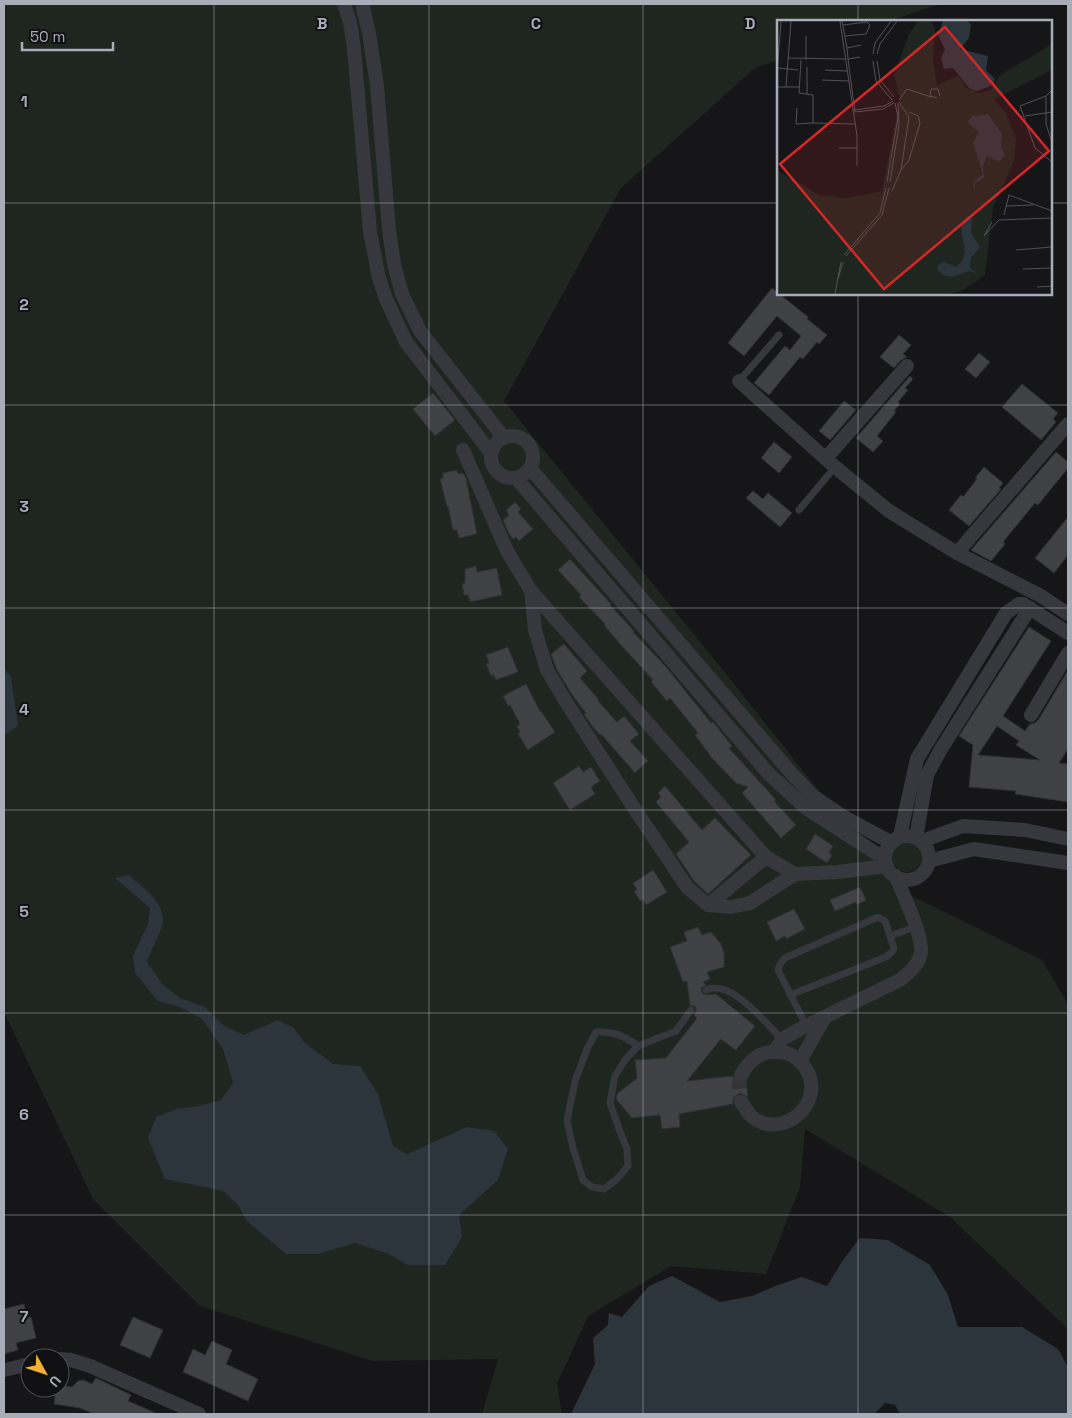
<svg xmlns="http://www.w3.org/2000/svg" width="1072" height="1418" font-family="'Space Grotesk',sans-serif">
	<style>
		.green { fill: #1e261f }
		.water { fill: #2c353c }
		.building { fill: #404145; stroke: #303034; fill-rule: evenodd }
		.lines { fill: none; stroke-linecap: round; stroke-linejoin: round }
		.street-tunnel { stroke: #333438; stroke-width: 14; stroke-dasharray: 14 7; stroke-linecap: butt }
		.lane { stroke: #37383d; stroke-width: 7 }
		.street { stroke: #37383d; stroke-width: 14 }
		.grid { fill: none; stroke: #a8adb8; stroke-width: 1; stroke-opacity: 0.55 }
		.inset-road { fill: none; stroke: #505258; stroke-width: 1 }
		.view { fill: #d62828; fill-opacity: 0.15; stroke: #d62828; stroke-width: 2.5 }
		.inset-edge { fill: none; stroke: #a8adb8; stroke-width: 2.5 }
		.grid-label { font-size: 16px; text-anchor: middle; font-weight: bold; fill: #a8adb8; stroke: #111113; stroke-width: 4; stroke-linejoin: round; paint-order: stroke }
	</style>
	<rect width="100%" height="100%" fill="#161618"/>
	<g class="green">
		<path d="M4,4h936l-51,17h-111v39l-23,8 -134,120 -117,213 223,274 169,213 146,72 26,44v325l-118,-112 -145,-88 -5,58 -34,87 -95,-8 -83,50 -31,68 5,30h-80l16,-55 -125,2 -173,-55 -107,-107 -89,-187z"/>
		<circle cx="907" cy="857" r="15"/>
	</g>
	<g class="water">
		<path d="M4,669l7,8 7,49 -14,9z"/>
		<path d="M129,875c15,14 41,30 32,54 -4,11 -10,21 -14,33l16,23 17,13 25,9 18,18 21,10 34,-15 16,8 11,15 28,21 27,2 18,28 15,52 14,8 60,-27 27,4 14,18 -10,31 -39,35 3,22 -17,28h-37l-19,-11 -34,-11 -37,11h-32l-39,-33 -9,-16 -15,-14 -58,-12 -17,-41 8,-21 21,-8 22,-3 22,-6 12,-17 -10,-34 -21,-30 -22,-12 -22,-6 -23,-28 -2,-17 15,-32 2,-16 -35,-30z"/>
		<path d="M860,1238l28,2 42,25 18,30 10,32h64l36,22 10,18v47h-168l-5,-9 -10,-2 -11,11h-303l24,-50 -2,-26 15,-13 1,-12 13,4 27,-31 23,-10 48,26 32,-6 26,-11 24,-8 25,9 16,-26z"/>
	</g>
	<g class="building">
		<path d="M772,288l36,29 -1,2 20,16 -8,9 -2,-2 -14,17 -3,-2 -31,38 -15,-12 31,-37 5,4 11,-14 -24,-20 -33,40 -16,-13z"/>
		<path d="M899,335l12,10 -8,9 4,3 -6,3 -7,8 -14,-11z"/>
		<path d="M979,353l11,9 -14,16 -11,-9z"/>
		<path d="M910,376l3,3 -8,9 3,2 -10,12 2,2 -6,7 2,1 -19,24 6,5 -10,11 -17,-14z"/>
		<path d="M1022,384l36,29 -5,6 3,3 -15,18 -39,-33z"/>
		<path d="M433,393l22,27 -20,16 -22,-27z"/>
		<path d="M844,401l12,9 -26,30 -11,-9z"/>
		<path d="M774,442l18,15 -13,16 -18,-15z"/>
		<path d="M1056,452l12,10v6l-30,37 -3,-2 -32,39 2,2 -14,17 -20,-11z"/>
		<path d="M984,467l19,16 -4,5 2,1 -32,37 -20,-16 12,-15 2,2 14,-18 -2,-1z"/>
		<path d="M457,470l1,4 5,-1 3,5 11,56 -18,4 -2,-8h-4l-5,-24 -1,1 -7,-28 3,-1v-5z"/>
		<path d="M753,491l10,8 5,-6 24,20 -12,14 -34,-29z"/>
		<path d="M515,502l6,7 -3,3 15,17 -14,12 -3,-4 -3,2 -4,-5 -6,-14 6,-5 -3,-5z"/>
		<path d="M1068,517v38l-14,18 -19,-15z"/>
		<path d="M570,559l41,45 -1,1 24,26 -1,1 33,35 45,56 2,-1 12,15 7,9 -3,2 47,52 -2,1 22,24 -15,13 -39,-45 6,-6 -12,-4 -24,-25 -17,-23 3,-2 -28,-35 -3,3 -16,-19 2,-2 -33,-36 -16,-19 1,-1 -26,-27 2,-2 -23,-25z"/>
		<path d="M476,566l1,6 20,-4 5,27 -32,7 -2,-7h-4l-2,-11 3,-1v-14z"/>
		<path d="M1029,627l22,14 -48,75 22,15 5,-7 5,-1 4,-4 29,-49v79l-9,14 9,1v38l-53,-8 1,-3 -47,-4 4,-42 -14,-9zM997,726l22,15 -3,4 24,15 -62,-5z"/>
		<path d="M564,644l23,27 -7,7 19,22 -1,1 19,21 7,-6 15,18 -9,7 18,20 -13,12 -34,-39 -1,1 -4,-5h-1l-11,-16 2,-1 -13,-17 -16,-26 -6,-16z"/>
		<path d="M508,647l10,25 -22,8 -3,-6 -2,2 -5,-12 3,-1 -3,-8z"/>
		<path d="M526,684l14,27h1l14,21 -27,18 -10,-16 2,-2 -3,-6 3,-2 -10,-19 -2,1 -5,-10z"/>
		<path d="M579,766l4,6 8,-5 9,14 -9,6 4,7 -25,16 -17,-27z"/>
		<path d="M665,786l37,44 13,-12 36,37 -43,39 -14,-13 -18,-27 13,-12 -33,-40 5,-5 -3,-4z"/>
		<path d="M815,834l18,12 -4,7 3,2 -5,8 -21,-14z"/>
		<path d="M653,870l14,22 -21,13 -3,-5 -3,1 -6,-10 3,-1 -4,-7z"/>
		<path d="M860,887l6,13 -9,5 -1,-3 -21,9 -5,-11z"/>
		<path d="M794,909l11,20 -19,10 -1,-3 -9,5 -9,-19z"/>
		<path d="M698,927l4,8 9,-3 10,12 3,9v14l-17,5 3,7 -7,3 3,3 -5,3 1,5 5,2 9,-1 39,32 -19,24 -15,-11 -34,42 45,-5 5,7 4,1 5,-2 2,15 -8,-4 -7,5v6l-54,10 1,13 -18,2 -2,-14 -28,3 -16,-19 1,-5 20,-16 -2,-18 31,-2 31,-40 -3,-3 2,-4v-4l-6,-2 -3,-24 -4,1 -13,-35 17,-6 -3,-9z"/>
		<path d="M24,1304l3,14 4,-1 5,21 -20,5 2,7 -14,4v-45z"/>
		<path d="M133,1317l30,13 -13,28 -30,-13z"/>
		<path d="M212,1341l20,9 -6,14 32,15 -10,22 -65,-29 10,-23 12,6z"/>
		<path d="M96,1378l35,17 -3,6 30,13h-64l-14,-6 -26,-4 2,-16h4v-3l12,2 6,-6 5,-1 9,4z"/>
	</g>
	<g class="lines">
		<path class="street-tunnel" d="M741,1075l-2,10 2,17"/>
		<g class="lane">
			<path d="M739,381l40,-46"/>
			<path d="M799,510l36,-43"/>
			<path d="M890,936l25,-9"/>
			<path d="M706,990c25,-12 59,33 76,49"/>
			<path d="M790,995l96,-38 6,-5 2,-4 -9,-27 -7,-4 -93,41 -5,6 -2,6 29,57"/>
			<path d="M638,1046c-14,-10 -24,-15 -42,-14l-9,17 -12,32 -8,40 6,27 10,32 9,7 12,2 13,-10 11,-13 -1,-17 -8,-20 -9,-26 5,-27 10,-16 13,-14 38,-15 15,-21"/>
		</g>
		<g class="street">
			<path d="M344,4l6,18 4,27 16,183 9,46 7,21 20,43 85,111"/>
			<path d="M362,4l7,29 8,53 12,144 5,34 8,30 18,37 84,107"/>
			<path d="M739,381l96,86 54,44 68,42 84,43 27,18"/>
			<circle cx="512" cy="457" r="21"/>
			<path d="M463,450l44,101 24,40 235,266 29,17 43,-2 49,-6"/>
			<path d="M826,458l81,-92"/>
			<path d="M530,468l262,306 21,22 31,21 48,26"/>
			<path d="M516,478l252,295 38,35 79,51"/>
			<path d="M957,553l111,-129"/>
			<path d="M531,591l4,39 12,40 19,32 68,106 53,79 21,18 23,2 19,-4 45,-29"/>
			<path d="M1031,715l37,-62"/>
			<path d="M900,836l17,-77 89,-146 13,-9h4l45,29"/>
			<circle cx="907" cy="858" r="22"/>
			<path d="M916,838l11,-63 14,-26 89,-141"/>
			<path d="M922,841l41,-15 62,4 43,9"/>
			<path d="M929,861l45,-12 94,14"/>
			<path d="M708,905l58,-48"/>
			<path d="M775,1051l7,-12 24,-13 94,-46c10,-8 22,-18 21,-32 -1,-20 -18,-52 -25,-72"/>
			<path d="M800,1061l25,-44"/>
			<path d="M741,1075c8,-14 20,-25 37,-23 10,0 19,5 26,14 26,35 -23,78 -54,49 -3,-4 -6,-9 -9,-13"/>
			<path d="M60,1359l11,1 19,6 109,48"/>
			<path d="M4,1370l26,-6"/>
		</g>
	</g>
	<path class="grid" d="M214,4v1410M429,4v1410M643,4v1410M858,4v17M4,203h774M1051,203h17M858,294v1120M4,405h1064M4,608h1064M4,810h1064M4,1013h1064M4,1215h1064"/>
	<g transform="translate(777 20)">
		<rect width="275" height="275" fill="#161618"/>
		<path d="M141,1h12l5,7 -2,32 4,25 21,-9 8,12 14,5 11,-3 8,-14 53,-32v26l-58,29 12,14 10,26 -2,22 -21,47 -8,67 -23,16 -12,3h-173v-124l42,25 27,3 36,-7 18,-92 -6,-24 15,-41z" fill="#1e261f"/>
		<path d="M166,1h25l3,4 -2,13 -9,11 28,7 -2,14 9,9 -2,6 -16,6 -7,-2 -17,-21 -9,1 -3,-11 4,-9 -7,-14zM211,94l14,20 -1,13 4,8 -6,7 -12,-6 -4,10 1,12 -9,5v7l-2,-7 10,-9 -10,-31 6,-11 -12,-10 6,-6zM190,196l5,2 -1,15 9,14 -9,11 -1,10 7,5 -8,-2 -17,6 -9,-2 -6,-6 2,-5 5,-2 12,5 7,-7 2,-8 -4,-25z" fill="#2c353c"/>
		<path class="inset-road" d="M63,1l17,115v30M65,1l5,27M66,5l24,-3 3,3 -4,9 -21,2M29,16v24M96,34l2,-11 16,-22M100,34l3,-10 17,-23M83,37l-12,2 7,53 28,-3 11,-6M11,38l58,1M71,39l-1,-11 14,-3M24,40l-2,33 14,2v28l42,1M96,41l3,20 16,19M100,41l3,19 14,17M30,47v27M1,48l20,2M48,50l22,1M0,53l4,-52M45,60l27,1M0,67h22M9,67l5,-66M275,70l-6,6 -26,10 15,42 17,14M269,76v28l6,18M160,78l-7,-2 1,-7h7l2,7M122,80l8,-11 24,8M20,88l-1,16 17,-1M78,90l29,-4 9,-5M248,96l27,-4M62,128h18M125,149l7,-9 11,-37 -2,-7 -9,-4M110,162l11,-65 -3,-14M113,162l9,-57 -1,-22M115,171l9,-21 8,-53 -10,-15M229,186l27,-1M227,195l5,-20 43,16M207,216l15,-16 53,-2M207,216l8,-14M239,230l36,-3M67,235l36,-42 6,-25M69,236l36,-41 7,-27M246,249l29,-1M61,259l5,-17M260,267l15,-1M58,274l6,-32"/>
		<path class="view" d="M168,7l104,124 -165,138 -104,-125z"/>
		<rect width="275" height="275" class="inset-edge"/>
	</g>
	<g class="grid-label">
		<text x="322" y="29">B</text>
		<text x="536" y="29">C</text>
		<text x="750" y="29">D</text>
		<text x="24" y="107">1</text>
		<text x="24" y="310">2</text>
		<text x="24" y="512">3</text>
		<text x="24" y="715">4</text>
		<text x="24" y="917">5</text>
		<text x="24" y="1120">6</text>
		<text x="24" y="1322">7</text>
	</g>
	<rect width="1072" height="1418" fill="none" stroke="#a8adb8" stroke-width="10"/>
	<g transform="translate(45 1373) rotate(130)"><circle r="24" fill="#111113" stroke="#4d4f55"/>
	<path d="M0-4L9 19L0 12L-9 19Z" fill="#f2b134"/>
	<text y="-8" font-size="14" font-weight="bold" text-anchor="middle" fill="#a8adb8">U</text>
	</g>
	<path d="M22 42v8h91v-8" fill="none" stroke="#a8adb8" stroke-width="2.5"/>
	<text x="30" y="42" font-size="15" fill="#a8adb8" stroke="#111113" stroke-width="4" paint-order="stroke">50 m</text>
</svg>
